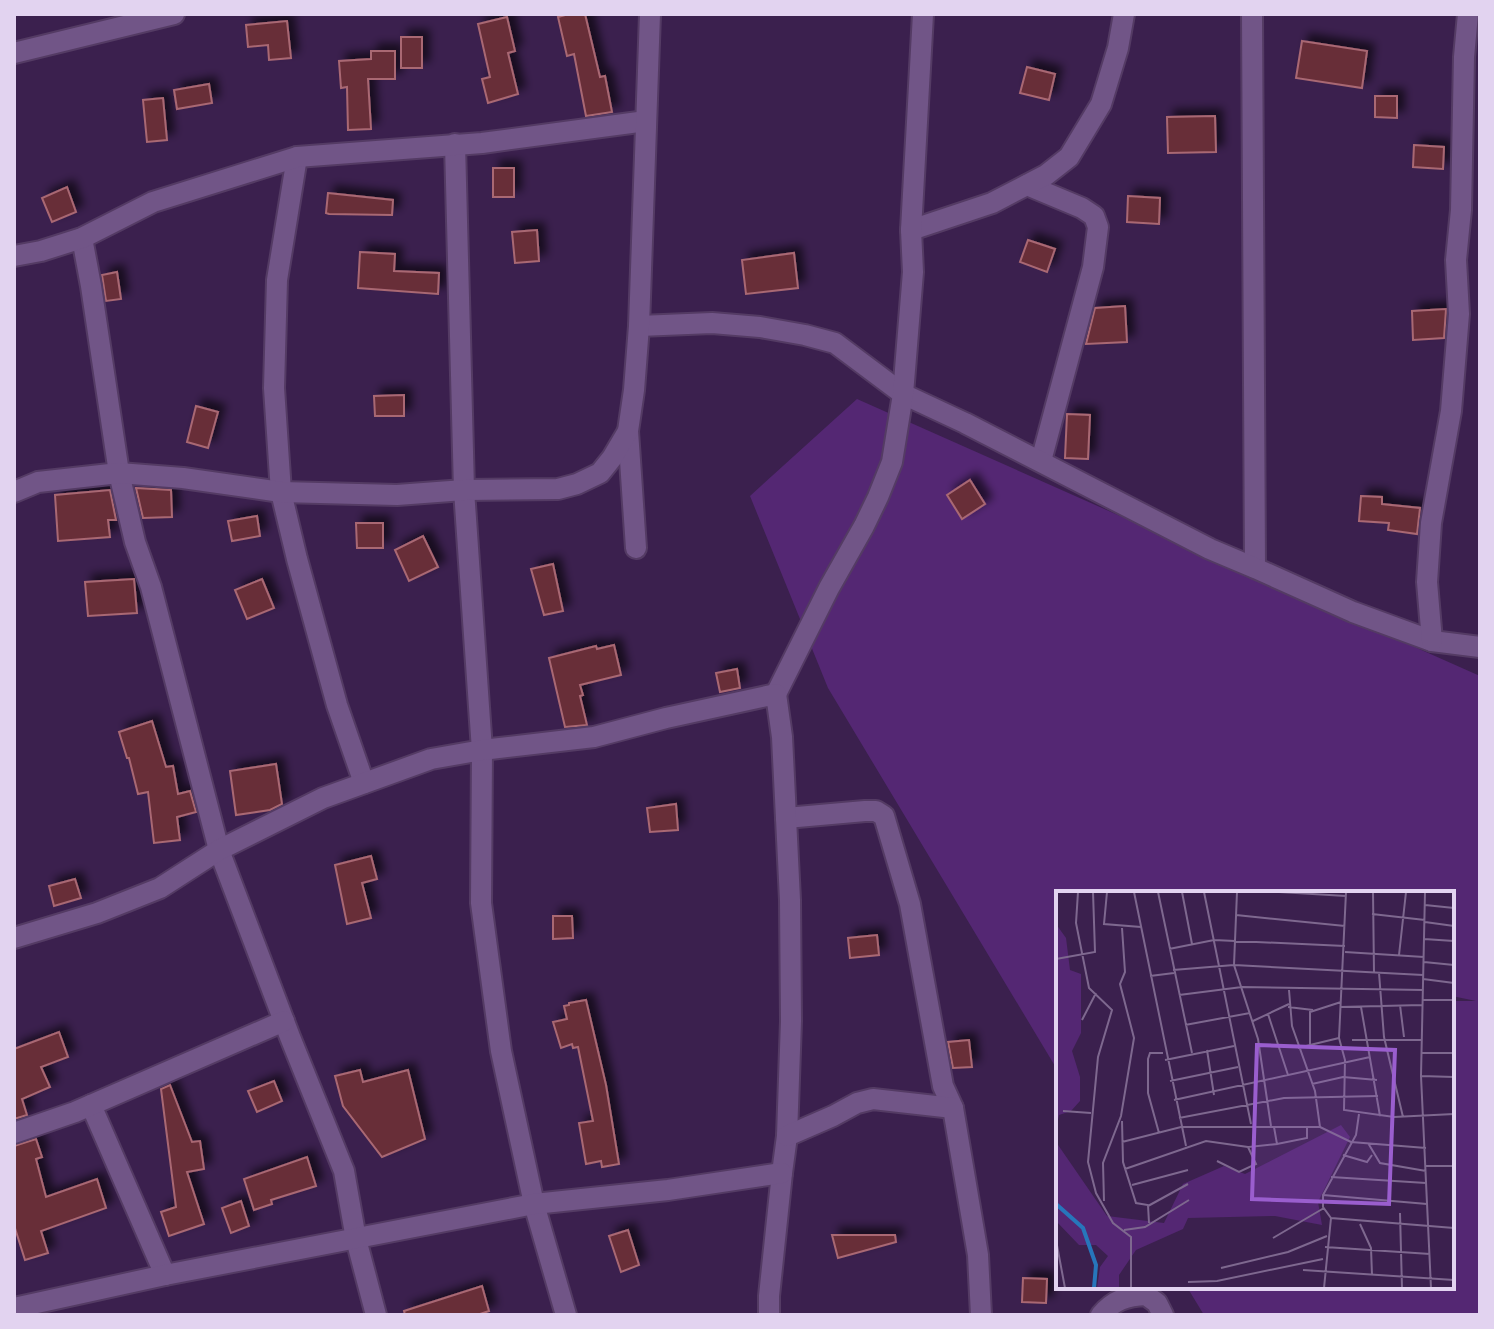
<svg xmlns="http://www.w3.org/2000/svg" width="1494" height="1329" font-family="Helvetica,sans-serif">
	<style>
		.green { fill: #542773 }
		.building { fill: #672d39; stroke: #a96873; stroke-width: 2; filter: url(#shadow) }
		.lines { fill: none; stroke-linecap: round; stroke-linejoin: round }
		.minor-casing { stroke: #543b64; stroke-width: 24 }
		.minor { stroke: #715587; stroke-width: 20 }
		.inset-river { fill: none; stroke: #2776bb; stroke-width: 4 }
		.inset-road { fill: none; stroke: #7e688f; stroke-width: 2 }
		.view { fill: #9a5ece; fill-opacity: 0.15; stroke: #9a5ece; stroke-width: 4 }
		.inset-edge { fill: none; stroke: #e2d3f0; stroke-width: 4 }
	</style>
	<defs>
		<filter id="shadow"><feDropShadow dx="7" dy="-7" stdDeviation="4" flood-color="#0009"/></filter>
	</defs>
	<rect width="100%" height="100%" fill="#3b204e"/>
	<path class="green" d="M857,399l623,277v639h-276l-17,-28h265v-286h24l-24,-5v-103h-394v178l-230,-383 -78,-192z"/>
	<g class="building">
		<path d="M569,14h16l15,63 5,-1 7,36 -26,4 -12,-62 -7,2 -9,-39z"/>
		<path d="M507,17l8,34 -7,2 10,41 -30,9 -6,-24 8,-2 -12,-53z"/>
		<path d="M287,21l4,37 -22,2 -1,-15 -20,2 -2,-22z"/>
		<rect x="401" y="37" width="21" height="31"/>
		<path d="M1302,41l65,10 -5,37 -66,-10z"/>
		<path d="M371,51h24v28h-27l3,50 -23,1 -1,-43 -6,1 -2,-27 32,-2z"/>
		<path d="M1027,67l28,7 -6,26 -29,-7z"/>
		<path d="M209,84l3,19 -35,6 -3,-19z"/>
		<path d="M1375,96h22v22l-22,-1z"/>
		<path d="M163,98l4,42 -20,2 -4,-42z"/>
		<path d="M1215,116l1,36 -48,1 -1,-36z"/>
		<path d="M1414,145l30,2 -1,22 -30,-2z"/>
		<rect x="493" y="168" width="21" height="29"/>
		<path d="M67,187l9,25 -24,10 -10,-24z"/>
		<path d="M328,193l65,7 -1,15 -63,-1 -3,-1z"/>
		<path d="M1128,196l32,2 -1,26 -32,-2z"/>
		<path d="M537,230l2,31 -24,2 -3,-31z"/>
		<path d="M1028,240l27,9 -8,23 -27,-10z"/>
		<path d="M360,252l35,2 -1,17 45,2 -1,21 -80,-6z"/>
		<path d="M794,253l4,35 -52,6 -4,-34z"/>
		<path d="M117,272l4,27 -15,2 -4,-26z"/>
		<path d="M1125,306l2,36 -41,2 9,-36z"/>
		<path d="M1446,309l-2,29 -31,2 -1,-29z"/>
		<path d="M404,395v21h-29l-1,-20z"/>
		<path d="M196,406l22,6 -10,36 -21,-6z"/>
		<path d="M1067,414l23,1 -2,44 -23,-1z"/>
		<path d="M970,480l15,24 -23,15 -15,-24z"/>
		<path d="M136,488l35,2 1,27 -29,1z"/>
		<path d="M110,490l6,30h-8l2,17 -52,4 -3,-46z"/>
		<path d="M1361,496l21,1v7l38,4 -3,26 -29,-4 1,-7 -30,-2z"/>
		<path d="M257,516l3,20 -28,5 -4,-20z"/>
		<path d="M356,523h27v25h-26z"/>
		<path d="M423,536l15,31 -29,14 -14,-31z"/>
		<path d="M553,564l10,47 -19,4 -13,-46z"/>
		<path d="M134,579l3,34 -49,3 -3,-34z"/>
		<path d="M262,579l12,29 -27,11 -12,-29z"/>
		<path d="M614,645l7,30 -41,10 3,10 -3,1 7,29 -22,2 -16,-69 47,-12 1,3z"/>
		<path d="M737,669l3,19 -20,4 -4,-19z"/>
		<path d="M152,721l14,46 7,-1 5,28 12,-3 6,21 -19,5 3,23 -26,3 -6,-51 -10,2 -9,-36h-2l-8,-26z"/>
		<path d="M276,764l6,40 -12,6 -34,5 -6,-44z"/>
		<path d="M676,804l2,26 -28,2 -3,-24z"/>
		<path d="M371,856l6,23 -15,4 9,35 -24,6 -12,-59z"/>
		<path d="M75,879l6,19 -27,8 -5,-20z"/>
		<path d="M553,916h19l1,22 -20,1z"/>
		<path d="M877,935l2,20 -29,3 -2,-20z"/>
		<path d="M586,1000l20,85 13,79 -17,3 -1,-6 -15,3 -7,-41 14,-2 -15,-74 -5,1 -1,-4 -11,4 -8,-26 14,-3 -3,-13 5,-1v-2z"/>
		<path d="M59,1032l9,25 -27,10 9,20 -28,12 5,16 -13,4v-70z"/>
		<path d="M969,1040l3,27 -19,1 -5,-26z"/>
		<path d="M360,1070l3,12 45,-12 17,69 -43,18 -39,-51 -8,-30z"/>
		<path d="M274,1081l8,20 -25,11 -9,-21z"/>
		<path d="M170,1085l22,57 8,-1 4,28 -17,3 17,52 -35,12 -8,-24 15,-5 -15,-118z"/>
		<path d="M36,1139l6,18 -6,2 10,38 51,-18 9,29 -65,23 7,22 -23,7 -11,-35v-79z"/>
		<path d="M307,1157l9,29 -45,14 1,4 -18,6 -10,-31z"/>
		<path d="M241,1201l8,25 -18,7 -9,-25z"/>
		<path d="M628,1230l11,35 -18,7 -12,-36z"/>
		<path d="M832,1235h63l1,7 -58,16z"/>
		<path d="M1023,1278l24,1 -1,24 -24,-1z"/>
		<path d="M482,1286l7,25 -12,4h-72l-1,-4z"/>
	</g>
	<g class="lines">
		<defs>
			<g id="minor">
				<path d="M1252,14l3,554"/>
				<path d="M14,53l160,-39"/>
				<path d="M455,144l9,346 18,260 -1,153 20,148 33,153 32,111"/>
				<path d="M297,157l-20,123 -3,108 7,104 16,67 40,146 27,78"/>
				<path d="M1027,185l55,23 12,8 4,11 -5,40 -52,194"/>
				<path d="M911,230l81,-27 54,-28 23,-18 32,-53 17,-56 6,-34"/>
				<path d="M82,238l9,48 28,187 16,69 16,45 68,263 71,187 54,134 12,68 20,76"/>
				<path d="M14,256l27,-5 41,-13 71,-36 144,-45 185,-14 164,-22"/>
				<path d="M639,326l73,-3 48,4 45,8 30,8 68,51 62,29 245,126 45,19 98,44 79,29 48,6"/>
				<path d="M628,431l8,117"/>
				<path d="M14,492l24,-10 81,-9 64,5 98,14 116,3 67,-5 94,-1 19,-5 23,-11 12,-15 16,-27 6,-41 5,-64 11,-312"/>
				<path d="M1432,641l-5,-59 4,-59 20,-112 8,-97 -3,-54 5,-50 3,-153 4,-43"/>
				<path d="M776,694l53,-106 35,-62 14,-29 14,-35 11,-68 10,-122 -2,-42 12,-216"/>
				<path d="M786,818l79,-7h11l8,5 26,88 33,182 10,22"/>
				<path d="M14,938l83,-25 63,-25 59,-38 104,-52 108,-39 51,-9 112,-13 72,-19 110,-24 6,43 4,81 4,82 1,121 -4,115 -5,37 -13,123v19"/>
				<path d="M91,1105l74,170"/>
				<path d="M14,1133l61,-21 209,-91"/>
				<path d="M787,1136l46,-20 24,-13 16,-4 80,9 25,147 3,60"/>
				<path d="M14,1308l151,-33 369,-71 134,-14 114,-17"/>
				<path d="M1101,1315c13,-15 25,-19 45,-20l11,8 6,12"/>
			</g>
		</defs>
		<use href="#minor" class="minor-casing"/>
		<use href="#minor" class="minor"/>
	</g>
	<g transform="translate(1056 891)">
		<rect width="398" height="398" fill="#3b204e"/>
		<path d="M0,33l10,14 4,32 11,4v59l-9,18 8,26v24l-9,10 -12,4 -3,13zM285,234l9,12 -32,65 4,23 -47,-9 -87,2 -5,11 -47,21 -17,25v13h-22l3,-21 8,-11 -12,-11h-17l-23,-24v-79l51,74 57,7 19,-39 41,-18 21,8z" fill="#542773"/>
		<path class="inset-river" d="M0,313l27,24 13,37 -2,23"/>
		<path class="inset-road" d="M22,1l-2,31 13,65 23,22 -14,47 -10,105 8,31 17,30 18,14v51M51,1l-3,32 37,3M78,1l52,254M102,1l34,161M126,1l10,52M148,1l47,232M181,1l-3,73 24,74 13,87M223,1l67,4M290,1l-7,146 6,22 -1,50 50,7 60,-3M317,1l1,81M369,1l-4,184 10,212M369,14l29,3M316,23l53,6M180,24l109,11M369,31l29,4M368,48l30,2M113,58l45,-9 131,6M289,61l79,5M343,64l7,-63M0,68l39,-7 -2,-60M368,71l30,3M117,79l61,-5 189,10M323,82l5,64 19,80M94,85l24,-3M367,88l31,4M123,104l63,-8 181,3M367,109h31M344,114l4,32M232,116l25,3M284,116l82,-2M305,116l19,109M212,123l20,61M26,129l14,-27M197,130l36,-17M129,134l65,-12M296,149h70M254,154l29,-7M242,157l12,-3v-33l31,-10M151,159l7,45M366,162h32M109,169l69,-14M365,185l33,1M114,190l68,-14M256,193l31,-7 34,3M118,209l196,-43M7,220l28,2M303,223l-3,21 -33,60v12l8,11 123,10M123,227l105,-20 94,-2M66,230l1,41 13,41 12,2 1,18M264,236l31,15 75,6M103,242l-11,-40v-34l2,-6h13M66,251l59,-15h139l-5,-36 -23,-65 -3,-36M312,252l12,20 46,8M221,253l30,-6v-10M287,264l24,7 5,-7M161,270l22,11 17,-8 -8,-17 29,-3 -3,-17M370,275h28M69,278l81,-28 42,6M275,286l95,6M76,294l56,-15M267,304l104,9M48,310l-1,-38 18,-47 13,-78 -14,-54 5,-12 -3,-44M92,315l40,-22M344,322l2,75M304,333l11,24 1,27M68,339l21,-3 44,-27M217,347l51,-30M0,349l9,48M269,356l105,7M165,377l67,-16 39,-16M247,379l151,10M132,391l29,-1 106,-22M268,397l7,-70"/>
		<path class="view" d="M201,154l138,5 -6,154 -137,-5z"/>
		<rect width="398" height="398" class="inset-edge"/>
	</g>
	<rect width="1494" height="1329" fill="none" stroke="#e2d3f0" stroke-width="32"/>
</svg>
